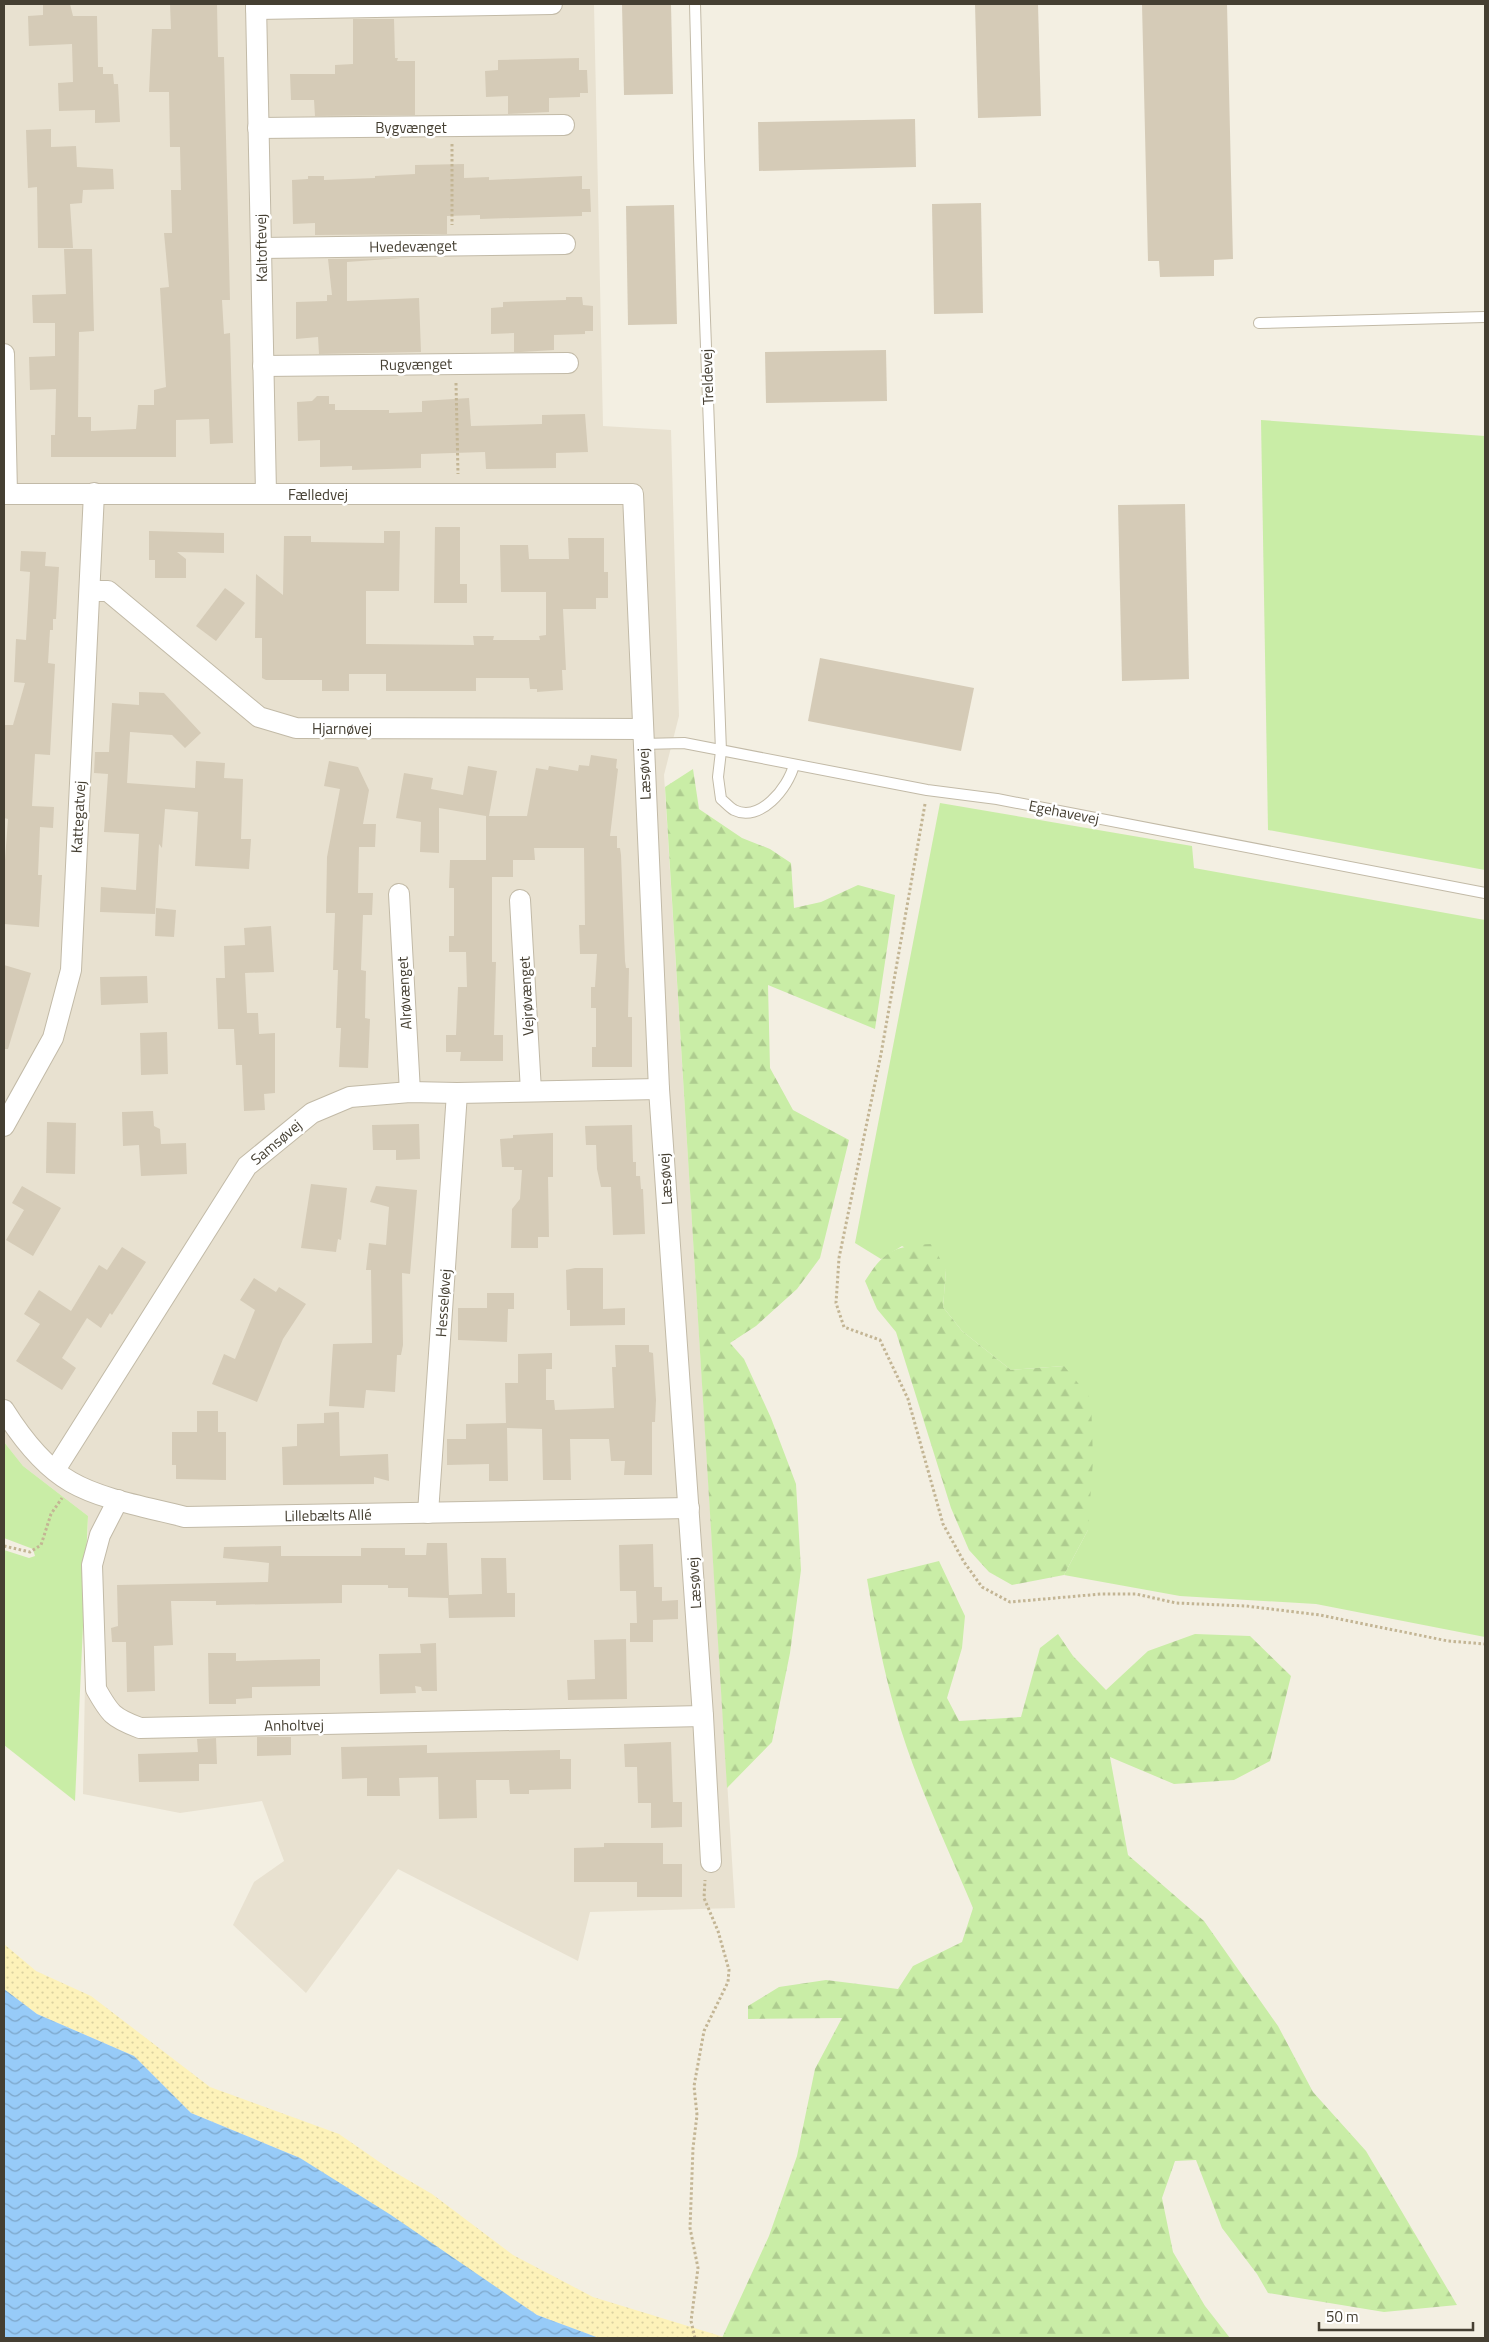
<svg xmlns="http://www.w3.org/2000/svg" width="1489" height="2342" font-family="'Titillium Web',sans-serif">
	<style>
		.residential { fill: #e8e1d0 }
		.grass { fill: #c9eda6 }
		.forest { fill: url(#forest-firs) }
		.sand { fill: url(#sand-dots) }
		.water { fill: url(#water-waves) }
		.building { fill: #d5cbb7 }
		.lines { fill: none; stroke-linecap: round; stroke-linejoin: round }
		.service-casing { stroke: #c2baa7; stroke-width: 12 }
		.minor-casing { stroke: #c2baa7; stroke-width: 22 }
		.path { stroke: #c3b594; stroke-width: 3; stroke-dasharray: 2.5 2.5; stroke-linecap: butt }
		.service { stroke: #fff; stroke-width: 10 }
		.minor { stroke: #fff; stroke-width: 20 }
		.labels { text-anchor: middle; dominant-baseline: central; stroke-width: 5; stroke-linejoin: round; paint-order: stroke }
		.street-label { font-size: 15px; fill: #453f32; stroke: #fff }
	</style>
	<defs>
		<pattern id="forest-firs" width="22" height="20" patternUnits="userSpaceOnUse" patternTransform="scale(1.25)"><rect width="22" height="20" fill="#c9eda6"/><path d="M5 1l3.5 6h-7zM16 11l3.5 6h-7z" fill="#aecc8f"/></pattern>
		<pattern id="sand-dots" width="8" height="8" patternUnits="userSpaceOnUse" patternTransform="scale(1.25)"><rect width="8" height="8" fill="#fdf2b9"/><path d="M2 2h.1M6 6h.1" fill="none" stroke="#dad1a0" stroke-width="1.8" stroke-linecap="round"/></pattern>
		<pattern id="water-waves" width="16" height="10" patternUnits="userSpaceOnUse" patternTransform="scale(1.25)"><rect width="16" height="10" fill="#97cbf8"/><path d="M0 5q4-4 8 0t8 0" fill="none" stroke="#7da6c9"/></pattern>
	</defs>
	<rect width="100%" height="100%" fill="#f3efe2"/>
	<path class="residential" d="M4,4h590l9,422 68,4 8,286 -15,59 71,1133 -145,4 -12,49 -180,-92 -92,124 -73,-68 21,-43 30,-21 -22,-60 -82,12 -97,-19 5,-278 -65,-50 -19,-24z"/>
	<g class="grass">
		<path d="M1261,420l224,16v434l-217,-40z"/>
		<path d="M940,803l252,43 2,22 291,52v717l-169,-33 -136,-8 -116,-21 24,-45 -24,-164 -53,4 -49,-39 -19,-24 3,-37 -44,-24 -21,13 -26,-16z"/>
		<path d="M4,1442l19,24 65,50 -13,285 -71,-56v-195l25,8 6,-2 -2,-7 -29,-11z"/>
	</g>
	<g class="forest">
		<path d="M693,769l6,40 43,29 28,11 21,14 3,45 27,-6 37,-17 37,10 -20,134 -107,-44 2,83 23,42 56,30 -29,118 -23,31 -41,37 -26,17 14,16 27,59 25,66 5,86 -11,83 -18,89 -45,46 -62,-1001z"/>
		<path d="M932,1244l14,26 -3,37 19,24 49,39 53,-4 27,33 2,61 -5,70 -24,45 -52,10 -23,-13 -20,-22 -18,-42 -55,-176 -19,-23 -12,-28c20,-32 31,-35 67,-37z"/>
		<path d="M939,1561l26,55 -3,32 -15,50 12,23 62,-4 19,-69 18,-14 15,22 33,34 42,-39 47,-17 55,2 41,40 -21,85 -36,19 -60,4 -64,-27 18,98 76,66 74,105 35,66 53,59 91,154 -73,7 -116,-19 -11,-19 -35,-46 -26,-68 -21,1 -13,37 11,54 32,54 25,32h-508l47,-102 28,-80 18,-87 27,-51 -94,1v-13l31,-19 47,-7 72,9 15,-23 49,-24 11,-34c-27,-64 -58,-128 -77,-195 -13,-44 -21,-88 -29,-134z"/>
	</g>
	<path class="sand" d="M4,1944l32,27 55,25 119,91 129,47 52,36 41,24 81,61 80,42 134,41h-128l-62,-23 -237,-157 -109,-45 -57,-57 -97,-42 -33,-25z"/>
	<path class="water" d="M4,1989l33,25 97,42 57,57 109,45 91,57 146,100 62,23h-595z"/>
	<g class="building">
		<path d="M43,4h27l3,12h24l1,51h5v7h10l1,10h4l2,38 -25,1v-13l-36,1 -1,-28 15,-1 -1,-38 -43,2 -1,-30 15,-1z"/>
		<path d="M170,4h47l1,53h6l6,243h-8l2,34 6,-1 3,110 -23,1 -1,-25 -33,1v37h-125v-22h4l1,-46 -26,1 -1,-33 26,-1v-33h-22l-1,-28 34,-1 -2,-45h28l2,82 -15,1 -1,85h13v14l45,-2 2,-24h16v-15l12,-3 -6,-99 9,-1 -5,-54h8l-1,-43h10l-1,-43h-10l-1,-55h-20l3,-63h19z"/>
		<path d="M622,4h49l2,90 -49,1z"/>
		<path d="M975,4h63l3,112 -63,2z"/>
		<path d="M1142,4h85l6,255 -19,1v16l-54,1 -1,-16h-11z"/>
		<path d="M353,19h41l1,39h3l-1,3h18v54l-100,1 -1,-16h-23l-1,-26h45v-9l18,-1z"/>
		<path d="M579,58v12h8l1,23h-8v4l-31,1v14l-41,2v-18l-22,1 -1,-26 13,-1v-10z"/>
		<path d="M915,119l1,48 -157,4 -1,-49z"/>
		<path d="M51,129v18l25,-1 1,21 36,2 1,20 -31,1 -1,13 -12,1 3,44h-35l-1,-61 -9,1 -2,-58z"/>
		<path d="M464,164v14l25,-1v3l93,-4v13h8l1,23h-9v4l-102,3v-4l-33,1v18l-132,1v-12l-22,1 -1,-44 16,-1v-3h16v4l51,-2v-2l40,-2v-9z"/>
		<path d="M981,203l2,110 -49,1 -2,-110z"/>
		<path d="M674,205l3,119 -49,1 -2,-119z"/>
		<path d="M402,258l-55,4v39l72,-3 2,54 -102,2 -1,-17 -22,2v-37l31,-1v-6h5l-4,-36z"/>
		<path d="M566,297h16l1,8 10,1v25h-8v3l-31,1v15l-33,2h-7v-19l-23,1v-26l12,-1v-5l63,-2z"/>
		<path d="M886,350l1,51 -121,2 -1,-51z"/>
		<path d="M317,396h12v8h6v6h54v3l33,-1v-11l47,-3 2,28 71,-2v-9l43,-1 3,38 -32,1v15l-70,1 -1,-17 -64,2v14l-69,2v-4l-32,1v-27l-22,1 -1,-39 15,-1z"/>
		<path d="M1185,504l4,175 -67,2 -4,-176z"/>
		<path d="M435,527h25v57h7v19h-33z"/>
		<path d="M149,531l75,2v20l-47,-1 9,7v19h-31v-18h-6z"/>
		<path d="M384,531h16l-1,60h-33v53l108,1 -1,-9h21l-1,4h47l-1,-4 7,-1v-43h-45l-1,-47h28l1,14h40l-1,-21h36v34h4v26h-12v11h-33l3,61h-4l1,20 -26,2v-3h-7l-1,-11h-53v13h-90v-17h-37v17h-27v-11h-56l-4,-2v-40h-7l1,-64 27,21 1,-59h27v6l73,1z"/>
		<path d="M21,551l25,1 -1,14 14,1 -3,52h-3v11h-3l-2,33 7,1 -5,91 -15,-1 -3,52 22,1 -1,21 -13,-1 -2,48h4l-3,52 -35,-3v-51l4,-54 -4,-1v-93h9l12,-42 -11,-1 2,-43 10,1 4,-68 -10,-1z"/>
		<path d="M225,588l20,15 -29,38 -20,-15z"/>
		<path d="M820,658l154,30 -13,63 -153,-30z"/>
		<path d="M139,692l25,1 37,40 -16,15 -13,-13 -42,-3 -3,51 68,5 1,-27 29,2 -1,15 19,1 -2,60h10l-2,30 -54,-3 3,-54 -33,-3 -3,39 -3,-4 -4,70 -55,-2 1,-25 35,3 3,-56 -35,-2 4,-58 -14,-1 1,-21h14l3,-49 27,2z"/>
		<path d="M591,755l26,4 -1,9 2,1 -8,67h7v12h3l1,7 4,106 1,7h3l-1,49h4v50h-40v-20h4v-39h-5v-21h4l2,-33h-17l-1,-29h6l-1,-77h-50l1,12h-22v17h-21v85h4l-2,73h9v26h-43l1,-9h-15v-17h10l2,-48h9l-1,-35h-17v-16h5v-48h-5l1,-28h36v-44l-47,-8v45l-19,-1 1,-30 -25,-4 8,-45 29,5 -2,11 32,6 5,-29 29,5 -8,45h38l9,-48 12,2 1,-4 29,5 1,-6 10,1z"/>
		<path d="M329,761l29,6 11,23 -6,34h13l-1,23h-16l-1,46h15l-1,22h-9l-2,55 5,1 -1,47 5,1 -2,49 -29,-1 2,-39h-5l2,-58h-5l2,-57h-9l1,-56 13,-68 -16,-3z"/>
		<path d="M156,908l20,2 -2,27 -19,-1z"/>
		<path d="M271,926l3,46 -29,1 2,40h11l1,21 16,-1v60l-11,1 1,16 -21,1 -2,-46h-6l-2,-36h-16l-2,-51h9l-1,-32 21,-1 -1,-17z"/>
		<path d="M4,965l27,8 -23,76h-4z"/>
		<path d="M147,976l1,27 -47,2 -1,-28z"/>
		<path d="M167,1032l1,42 -27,1 -1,-42z"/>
		<path d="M153,1111l1,15 6,3 1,15 25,-1 1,31 -46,2 -2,-31 -16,1 -1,-34z"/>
		<path d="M47,1122l29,1 -1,51 -29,-1z"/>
		<path d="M419,1124l1,35 -24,1v-10h-23l-1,-25z"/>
		<path d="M632,1125l1,37h3v14h4l1,13h2l2,45 -32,1 -2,-48h-10l-4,-18 -1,-24h-10l-1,-19z"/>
		<path d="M553,1133v44h-5l1,60h-11v11h-27l1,-39 8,-10 2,-29h-8v-3h-12l-2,-28 13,-1v-3z"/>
		<path d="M311,1184l36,4 -6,52 -3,-1 -2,13 -35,-4z"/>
		<path d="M22,1186l39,22 -28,48 -27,-16 18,-30 -12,-7z"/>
		<path d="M376,1186l41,4 -7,84 -8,-1 1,72 -2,10h-4l-2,37 -29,-2 -2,18 -35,-2 4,-62 39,-1 -1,-73h-5l3,-27 17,2 3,-38 -19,-5z"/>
		<path d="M122,1247l24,15 -34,53 -2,-2 -9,15 -14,-10 -25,40 14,10 -14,22 -46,-29 24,-37 -16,-10 15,-24 32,21 28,-46 8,5z"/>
		<path d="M575,1268h28v41l22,-1v17l-55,1v-16h-3l-1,-40z"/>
		<path d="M254,1278l22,14 3,-5 27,17 -23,35 -26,63 -45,-18 12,-30 11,5 20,-49 -15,-10z"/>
		<path d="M487,1293h27v16h-6l-1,33 -49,-2v-32h29z"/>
		<path d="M615,1345h34v7l4,1 3,47 -1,22h-3v53h-28l1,-14h-14l-2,-22h-39l1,41h-28l-1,-51 -35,-1 1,53h-19v-17l-42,1v-26h19v-15l40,-1 -1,-40h13v-29l34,-1v16h-6v31h8l1,10 59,-2 -2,-41h4z"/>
		<path d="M197,1411h21v21h8v48l-50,-1v-14h-4v-33h25z"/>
		<path d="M339,1412l1,44 48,-2 1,27 -15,-4v7l-91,1 -1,-38 15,-1v-22l27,-1v-10z"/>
		<path d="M427,1543h20l2,52 33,-1 -1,-36h25l1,35h8v24l-66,1 -1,-20 -40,-1v-9h-20v-3h-46v18l-126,2v-4h-45l2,44 -19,1 1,45 -28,1 -1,-50h-14l-1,-14 7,-2 -1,-41 151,-3 1,-19 -46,-5 1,-11 57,-1v10h80v-8h44v7h21z"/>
		<path d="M653,1544l1,43h8v14l16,-1v19l-25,1v22h-23v-19h7l-1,-32h-16l-1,-46z"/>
		<path d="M626,1639l1,60 -59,1 -1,-20 28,-1 -1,-39z"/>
		<path d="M436,1643l1,48h-15l-1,-4 -6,-1 1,7 -36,1 -1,-40 42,-1 -1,-9z"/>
		<path d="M208,1653h28v8l84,-2v27l-68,1v11l-16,1v5h-27z"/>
		<path d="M257,1737h34v18l-34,1z"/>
		<path d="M216,1738l1,26h-18v17l-60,1 -1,-28 60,-2 -1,-13z"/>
		<path d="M671,1742l2,60h9v25l-31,1v-25h-13l-1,-36h-12l-1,-23z"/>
		<path d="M427,1745v8l133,-3v9h11v30l-42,1v4h-19l-1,-14h-33l1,38 -38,1 -1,-42 -39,1 1,18h-33v-18l-25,1 -1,-32z"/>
		<path d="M604,1843h59v21h19v33h-45v-15h-63v-34l30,-1z"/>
	</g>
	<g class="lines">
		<defs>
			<g id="service">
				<path d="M695,4l4,154 22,593 -3,26 3,22c4,3 8,8 13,11 26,13 54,-22 60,-45"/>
				<path d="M1259,323l226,-6"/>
				<path d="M642,744l42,-1 243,47 70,9 488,94"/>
			</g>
			<g id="minor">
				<path d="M256,4l10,489"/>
				<path d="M256,9l296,-5"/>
				<path d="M258,128l306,-3"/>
				<path d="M261,248l304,-4"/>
				<path d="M4,354l3,140"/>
				<path d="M263,366l305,-3"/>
				<path d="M4,494h629l26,595 44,627 8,146"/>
				<path d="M90,591h18l151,126 37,11 346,1"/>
				<path d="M399,894l11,198"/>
				<path d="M520,900l11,191"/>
				<path d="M4,1126l49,-88 18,-68 23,-477"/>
				<path d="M4,1410c17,27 39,56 67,72 31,18 80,26 114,35l504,-9"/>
				<path d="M55,1470l192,-304 65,-53 38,-16 60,-5 47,1 202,-4"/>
				<path d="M118,1500l-18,35 -8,30 4,124c14,25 17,29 44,39l563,-12"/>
				<path d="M428,1513l29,-420"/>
			</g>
		</defs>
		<use href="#service" class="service-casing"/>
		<use href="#minor" class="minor-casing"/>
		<g class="path">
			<path d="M452,144v81"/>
			<path d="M456,383l2,91"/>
			<path d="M925,804l-44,250 -42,204 -3,45 8,24 36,13 28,59 35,125 21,38 18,25 28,15 91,-8h35l40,9 70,3 74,9 128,26 37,3"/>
			<path d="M4,1546l26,6 11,-7 10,-31 11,-16"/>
			<path d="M695,2338l-4,-17 7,-53 -8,-40 3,-80 4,-33 -3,-29 10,-55 24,-49 1,-12 -11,-39 -14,-33 1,-18"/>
		</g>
		<use href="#service" class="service"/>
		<use href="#minor" class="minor"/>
	</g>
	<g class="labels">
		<g class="street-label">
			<text x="411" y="127">Bygvænget</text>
			<text transform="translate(413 246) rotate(-1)">Hvedevænget</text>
			<text transform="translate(261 248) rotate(-91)">Kaltoftevej</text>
			<text transform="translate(416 364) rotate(-1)">Rugvænget</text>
			<text transform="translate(707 377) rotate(-92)">Treldevej</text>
			<text x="318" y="494">Fælledvej</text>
			<text x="342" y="728">Hjarnøvej</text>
			<text transform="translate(644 774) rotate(-93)">Læsøvej</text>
			<text transform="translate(1064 812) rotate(11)">Egehavevej</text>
			<text transform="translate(78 817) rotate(-87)">Kattegatvej</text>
			<text transform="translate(404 993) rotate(-93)">Alrøvænget</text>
			<text transform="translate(526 996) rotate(-93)">Vejrøvænget</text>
			<text transform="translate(276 1142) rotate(-40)">Samsøvej</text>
			<text transform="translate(665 1179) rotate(-94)">Læsøvej</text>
			<text transform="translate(443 1303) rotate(-86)">Hesseløvej</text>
			<text transform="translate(328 1515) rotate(-1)">Lillebælts Allé</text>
			<text transform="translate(694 1583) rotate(-94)">Læsøvej</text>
			<text transform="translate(294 1725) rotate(-1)">Anholtvej</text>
		</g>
	</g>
	<rect width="1489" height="2342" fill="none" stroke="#453f32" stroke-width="10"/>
	<path d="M1319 2322v8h154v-8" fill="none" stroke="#453f32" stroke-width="2.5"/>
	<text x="1326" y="2322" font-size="15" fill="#453f32" stroke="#ffffff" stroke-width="4" paint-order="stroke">50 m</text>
</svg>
